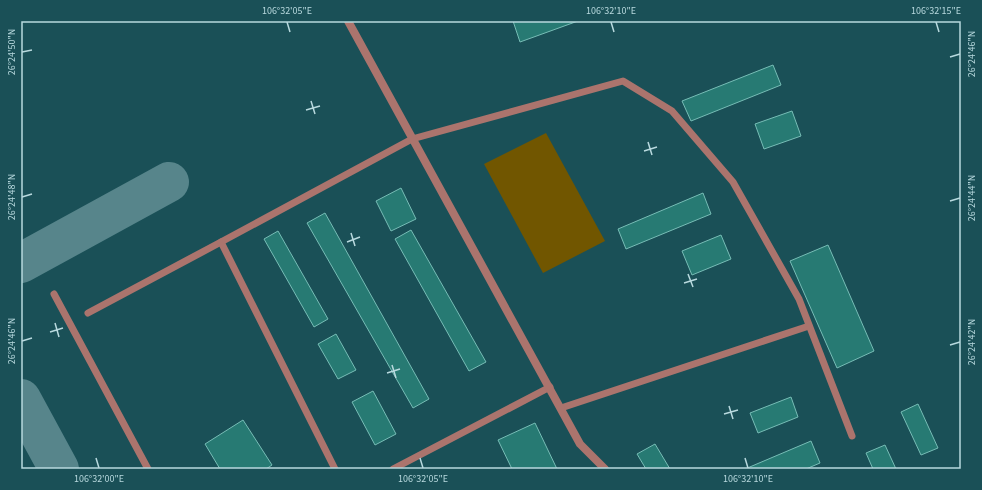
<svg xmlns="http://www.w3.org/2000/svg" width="982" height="490" font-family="'Source Sans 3',sans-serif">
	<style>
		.green { fill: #715600 }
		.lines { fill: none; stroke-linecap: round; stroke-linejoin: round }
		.taxiway { stroke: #57858b; stroke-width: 40 }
		.building { fill: #277a73; stroke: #77bdb6 }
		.service { stroke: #ab746d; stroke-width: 7 }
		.tertiary { stroke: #ab746d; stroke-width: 8 }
		.ticks { fill: none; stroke: #b8d9de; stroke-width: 1.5 }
		.neatline { fill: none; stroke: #b8d9de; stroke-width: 1.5 }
		.ticks-label { font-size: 10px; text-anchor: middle; fill: #b8d9de }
	</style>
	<rect width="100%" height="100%" fill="#1a5057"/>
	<path class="green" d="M546,133l59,108 -62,32 -59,-109z"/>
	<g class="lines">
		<g class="taxiway">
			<path d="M21,263l148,-81"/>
			<path d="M21,399l38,70"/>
		</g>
	</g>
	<g class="building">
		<path d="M513,21h65l-58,21z"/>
		<path d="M773,65l8,20 -90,36 -9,-20z"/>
		<path d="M792,111l9,25 -37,13 -9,-25z"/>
		<path d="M401,188l15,31 -25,12 -15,-30z"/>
		<path d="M703,193l8,21 -85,35 -8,-20z"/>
		<path d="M325,213l104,186 -16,9 -106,-185z"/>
		<path d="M411,230l75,132 -17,9 -74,-132z"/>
		<path d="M278,231l50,88 -14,8 -50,-88z"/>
		<path d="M721,235l10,24 -39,16 -10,-24z"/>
		<path d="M828,245l46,106 -37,17 -47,-107z"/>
		<path d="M336,334l20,36 -18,9 -20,-35z"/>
		<path d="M373,391l23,43 -21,11 -23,-43z"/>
		<path d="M791,397l7,20 -40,16 -8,-20z"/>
		<path d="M918,404l20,44 -17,7 -20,-43z"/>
		<path d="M243,420l29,45 -6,4h-46l-15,-25z"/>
		<path d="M535,423l22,46h-45l-14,-29z"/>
		<path d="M811,441l9,22 -14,6h-61z"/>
		<path d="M655,444l15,25h-24l-9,-15z"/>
		<path d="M885,445l11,24h-23l-7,-16z"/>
	</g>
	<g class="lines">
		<g class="service">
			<path d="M54,294l94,175"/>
			<path d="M88,313l133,-71"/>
			<path d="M561,408l248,-82"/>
			<path d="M335,469l-114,-227 191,-103 211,-58 49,30 61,71 66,117 53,137"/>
			<path d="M393,469l157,-82"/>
		</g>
		<path class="tertiary" d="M348,21l232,423 25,25"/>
	</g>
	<path class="ticks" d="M287,22l3,10M611,22l3,10M936,22l3,10M22,52l10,-2M950,57l10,-3M311,101l4,13M306,110l14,-4M648,142l4,13M644,151l13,-4M22,197l10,-3M950,201l10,-3M351,233l4,13M347,242l13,-5M688,274l5,13M684,283l13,-4M55,323l4,14M50,332l13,-4M22,341l10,-3M950,345l10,-3M392,365l4,13M387,373l13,-4M729,406l4,13M724,414l14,-4M96,458l3,10M420,458l3,10M745,458l3,10"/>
	<rect width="982" height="490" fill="none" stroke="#1a5057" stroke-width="44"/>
	<rect x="22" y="22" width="938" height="446" class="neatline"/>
	<g class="ticks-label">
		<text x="287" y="14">106°32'05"E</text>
		<text x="611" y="14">106°32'10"E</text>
		<text x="936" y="14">106°32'15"E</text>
		<text transform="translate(11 52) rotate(-90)" y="4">26°24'50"N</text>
		<text transform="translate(971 54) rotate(-90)" y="4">26°24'46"N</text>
		<text transform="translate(11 197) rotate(-90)" y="4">26°24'48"N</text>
		<text transform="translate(971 198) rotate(-90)" y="4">26°24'44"N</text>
		<text transform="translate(11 341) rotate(-90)" y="4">26°24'46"N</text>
		<text transform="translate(971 342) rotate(-90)" y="4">26°24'42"N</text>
		<text x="99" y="482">106°32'00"E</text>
		<text x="423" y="482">106°32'05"E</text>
		<text x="748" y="482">106°32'10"E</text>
	</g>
</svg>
